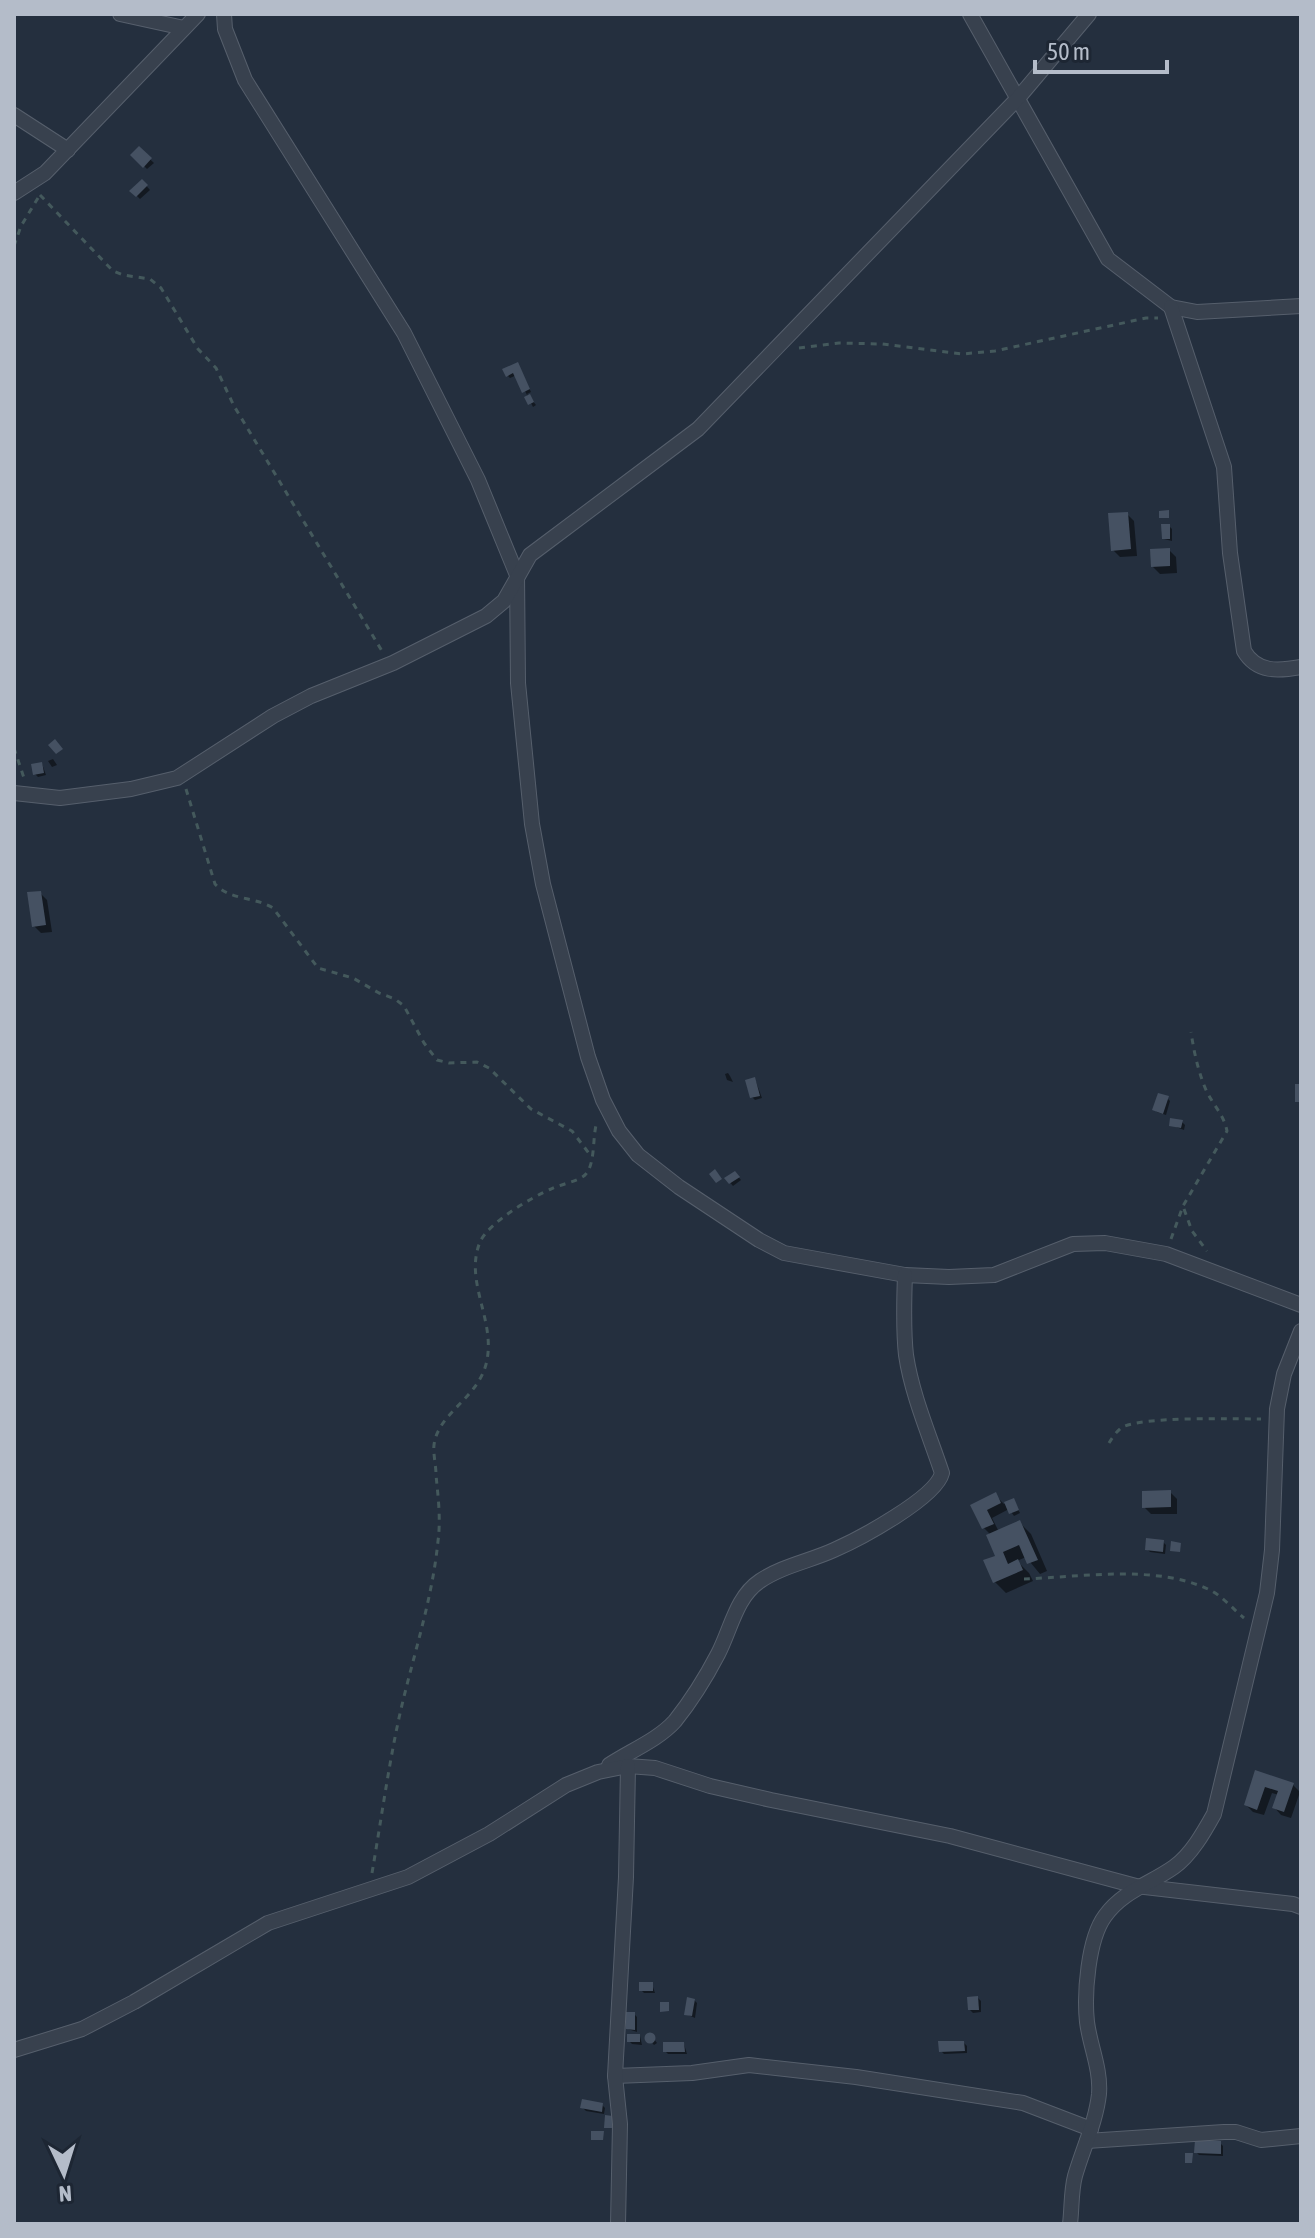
<svg xmlns="http://www.w3.org/2000/svg" width="1315" height="2238" font-family="'Asap Condensed',sans-serif">
	<style>
		.shadow { fill: #0007 }
		.building { fill: #455162 }
		.lines { fill: none; stroke-linecap: round; stroke-linejoin: round }
		.minor-casing { stroke: #565f6c; stroke-width: 16 }
		.path { stroke: #44595c; stroke-width: 3; stroke-dasharray: 6 6; stroke-linecap: butt }
		.minor { stroke: #38414e; stroke-width: 14 }
	</style>
	<rect width="100%" height="100%" fill="#242f3e"/>
	<g class="shadow">
		<path d="M139,149l15,14 -7,6 -14,-14z"/>
		<path d="M142,181l8,9 -10,9 -8,-8z"/>
		<path d="M520,368l11,24 -4,2 9,11 -3,2 -16,-32 -7,3 -3,-3z"/>
		<path d="M1127,514l7,7 3,35 -17,1 -7,-7z"/>
		<path d="M1169,526l3,3v12l-8,-2z"/>
		<path d="M1169,550l7,7 1,16 -17,1 -7,-7z"/>
		<path d="M53,759l4,6 -5,2 -4,-6z"/>
		<path d="M42,764l4,11 -8,2 -3,-3z"/>
		<path d="M40,893l7,7 5,32 -11,1 -7,-7z"/>
		<path d="M728,1073l2,3 3,6 -6,-2 -2,-6z"/>
		<path d="M755,1079l7,19 -7,2 -3,-3z"/>
		<path d="M1167,1098l3,3 -4,14 -9,-3 -3,-3z"/>
		<path d="M1182,1122l3,3 -1,5 -13,-5z"/>
		<path d="M735,1173l6,7 -8,6 -6,-7z"/>
		<path d="M1170,1492l7,7v15h-26l-7,-7z"/>
		<path d="M995,1495l9,9 9,-4 7,13 -6,3 -5,-7 -17,9 7,14 21,-9 11,11 16,37 -7,3 -14,-17 -9,4 12,12 4,8 -27,12 -11,-11 2,-25 -6,-22 -7,-7 -11,-22z"/>
		<path d="M1163,1542l3,3 -1,9 -15,-2 -3,-3z"/>
		<path d="M1257,1773l36,12 7,7 -9,26 -10,-3 -7,-8 5,-12 -7,-2 -8,22 -11,-3 -7,-7z"/>
		<path d="M652,1984l3,9h-11l-3,-3z"/>
		<path d="M978,1998l3,3v11l-8,1 -3,-3z"/>
		<path d="M694,2000l3,3 -2,15 -9,-4z"/>
		<path d="M634,2014l3,3v15l-9,-3z"/>
		<path d="M651,2035l6,8 -3,2 -6,-7z"/>
		<path d="M640,2036l2,9 -10,-1 -3,-3z"/>
		<path d="M964,2043l3,3v7l-23,1 -3,-3z"/>
		<path d="M684,2044l3,10h-19l-3,-3z"/>
		<path d="M602,2105l3,3 -1,6 -18,-3 -3,-3z"/>
		<path d="M1220,2143l3,3v10l-24,-1 -3,-3z"/>
	</g>
	<g class="building">
		<path d="M139,146l13,12 -9,10 -13,-13z"/>
		<path d="M142,179l6,6 -12,12 -7,-6z"/>
		<path d="M518,362l12,27 -8,4 -9,-20 -7,4 -4,-8z"/>
		<path d="M530,394l4,8 -6,3 -4,-8z"/>
		<path d="M1169,510v8h-10v-7z"/>
		<path d="M1128,512l3,37 -20,2 -3,-38z"/>
		<path d="M1161,524h9v15h-8z"/>
		<path d="M1170,548v18l-19,1 -1,-18z"/>
		<path d="M55,739l8,10 -7,5 -8,-9z"/>
		<path d="M42,762l2,11 -11,2 -2,-11z"/>
		<path d="M41,891l5,34 -14,2 -5,-35z"/>
		<path d="M755,1077l5,19 -10,2 -5,-18z"/>
		<rect x="1295" y="1084" width="6" height="18"/>
		<path d="M1158,1093l11,3 -6,18 -11,-4z"/>
		<path d="M1170,1118l13,2 -2,8 -12,-2z"/>
		<path d="M715,1169l7,10 -6,4 -7,-9z"/>
		<path d="M735,1171l5,6 -11,7 -5,-6z"/>
		<path d="M1171,1490v17l-29,1v-17z"/>
		<path d="M996,1492l5,11 -14,7 7,14 -12,5 -12,-24z"/>
		<path d="M1014,1498l5,12 -10,4 -5,-12z"/>
		<path d="M1020,1520l18,40 -11,4 -8,-19 -16,7 5,12 10,-5 5,11 -30,13 -10,-23 12,-4 -9,-21z"/>
		<path d="M1146,1538l18,2 -1,12 -18,-2z"/>
		<path d="M1171,1541l10,2 -1,9 -10,-1z"/>
		<path d="M1255,1770l39,13 -10,29 -12,-4 6,-17 -13,-4 -8,23 -13,-5z"/>
		<rect x="639" y="1982" width="14" height="9"/>
		<path d="M978,1996l1,14h-11l-1,-13z"/>
		<path d="M687,1997l8,2 -3,17 -8,-1z"/>
		<path d="M660,2002h9v9l-9,1z"/>
		<path d="M626,2012h9v18l-9,-1z"/>
		<circle cx="650" cy="2038" r="5.5"/>
		<rect x="627" y="2034" width="13" height="8"/>
		<path d="M938,2041h26l1,10 -26,1z"/>
		<path d="M663,2042h21l1,10h-22z"/>
		<path d="M582,2099l21,4 -1,9 -22,-4z"/>
		<path d="M605,2115l8,1 -1,12h-8z"/>
		<path d="M591,2131h13l-1,9h-12z"/>
		<path d="M1195,2140l26,1v13l-27,-1z"/>
		<path d="M1185,2153h8l-1,10h-7z"/>
	</g>
	<g class="lines">
		<defs>
			<g id="minor">
				<path d="M120,14l64,14"/>
				<path d="M224,14l1,15 20,51 159,253 74,147 39,95 1,108 14,141 11,60 45,173 15,43 16,31 19,24 41,32 80,53 25,13 121,22 44,2 45,-2 79,-31 32,-1 61,11 135,51"/>
				<path d="M970,14l138,245 63,48 26,5 104,-6"/>
				<path d="M14,115l54,35"/>
				<path d="M14,193l31,-20 153,-159"/>
				<path d="M1171,307l53,160 6,86 14,98c13,22 34,20 57,16"/>
				<path d="M14,793l46,5 71,-9 46,-11 96,-62 38,-20 82,-33 93,-47 18,-15 26,-46 168,-126 321,-332 70,-83"/>
				<path d="M609,1765c21,-14 49,-25 66,-44 16,-20 31,-44 43,-67 13,-25 18,-57 42,-73 22,-15 50,-20 74,-31 25,-11 102,-52 108,-77 -13,-39 -30,-78 -36,-118 -3,-27 -2,-54 -1,-80"/>
				<path d="M14,2050l68,-21 52,-27 134,-79 140,-46 81,-43 77,-49 32,-13 30,-6 27,2 55,18 61,14 179,36 186,50 157,18 8,3"/>
				<path d="M615,2076l77,-3 57,-8 107,12 167,26 68,26"/>
				<path d="M1087,2141l137,-9h12l25,8 40,-4"/>
				<path d="M618,2224l2,-100 -5,-48 11,-199 2,-111"/>
				<path d="M1070,2224c2,-16 1,-33 5,-48 8,-28 21,-54 24,-82 2,-25 -9,-48 -12,-72 -3,-28 1,-83 18,-106 18,-25 45,-32 69,-49 17,-12 30,-35 40,-53l53,-221 5,-43 5,-141 7,-35 17,-43"/>
			</g>
		</defs>
		<use href="#minor" class="minor-casing"/>
		<g class="path">
			<path d="M40,195l73,76 10,4 27,4 11,9 37,61 18,19 18,38 148,245"/>
			<path d="M14,246l7,-20 17,-28"/>
			<path d="M799,348l40,-5 43,1 80,10 33,-3 151,-33h12"/>
			<path d="M14,748l10,30"/>
			<path d="M186,789l29,95c14,16 41,13 58,24l45,60 35,10 26,15 16,6 9,7 20,37 13,17 12,3 28,-1 12,6 42,41 41,22 19,25"/>
			<path d="M1184,1209l8,22 15,20"/>
			<path d="M1171,1239l12,-33 44,-75c-3,-16 -14,-26 -21,-41 -8,-19 -12,-38 -15,-58"/>
			<path d="M1109,1443c3,-5 7,-11 12,-15 18,-12 113,-9 140,-9"/>
			<path d="M1024,1579c57,-2 133,-15 186,11 12,6 23,19 34,28"/>
			<path d="M372,1873c9,-52 16,-104 27,-155 13,-59 33,-116 39,-177 3,-22 0,-45 -2,-66 0,-10 -3,-21 -2,-30 4,-33 46,-47 53,-85 8,-41 -23,-79 -7,-118 8,-19 52,-45 71,-53 10,-5 26,-7 34,-14 11,-11 7,-39 12,-53"/>
		</g>
		<use href="#minor" class="minor"/>
	</g>
	<rect width="1315" height="2238" fill="none" stroke="#b4bcc9" stroke-width="32"/>
	<g transform="translate(64 2174) rotate(176)" stroke="#1d2633" stroke-width="6" paint-order="stroke">
	<path d="M0-6L14 30L0 20L-14 30Z" fill="#b4bcc9"/>
	<text y="-12" font-size="22" font-weight="bold" text-anchor="middle" fill="#b4bcc9">N</text>
	</g>
	<path d="M1035 60v12h132v-12" fill="none" stroke="#b4bcc9" stroke-width="4"/>
	<text x="1047" y="60" font-size="24" fill="#b4bcc9" stroke="#1d2633" stroke-width="6" paint-order="stroke">50 m</text>
</svg>
